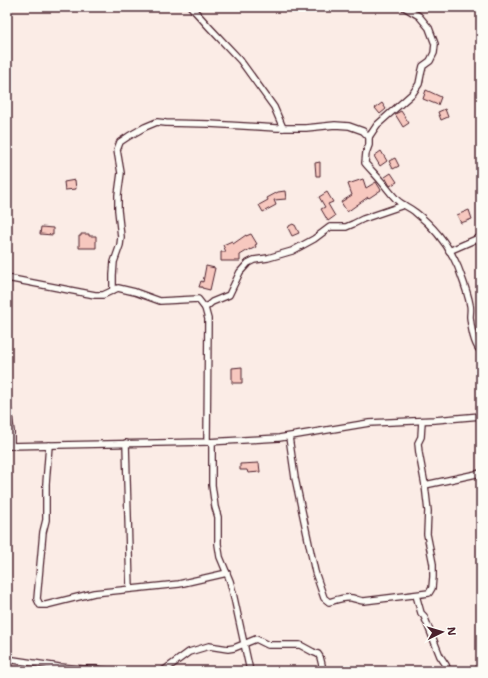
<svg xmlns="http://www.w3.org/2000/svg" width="488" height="678" font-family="'Shantell Sans',sans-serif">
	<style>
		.building { fill: #f7c8bf; stroke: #4a1f2b }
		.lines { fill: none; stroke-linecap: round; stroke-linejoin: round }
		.minor-casing { stroke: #4a1f2b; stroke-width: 8 }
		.minor { stroke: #fdfcf7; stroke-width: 5.5 }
	</style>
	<rect width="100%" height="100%" fill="#fbece6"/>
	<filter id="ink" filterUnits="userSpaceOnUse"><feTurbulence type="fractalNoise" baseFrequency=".025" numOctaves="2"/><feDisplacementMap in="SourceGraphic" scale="8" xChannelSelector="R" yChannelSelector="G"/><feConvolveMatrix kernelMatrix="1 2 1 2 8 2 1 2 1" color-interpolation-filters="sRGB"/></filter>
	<g filter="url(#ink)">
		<g class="building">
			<path d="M426,90l15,7 -3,8 -15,-6z"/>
			<path d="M382,103l4,6 -6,5 -5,-6z"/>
			<path d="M445,109l3,8 -7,3 -3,-8z"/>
			<path d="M401,111l8,12 -6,4 -8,-13z"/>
			<path d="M381,151l6,10 -7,5 -6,-10z"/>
			<path d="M395,158l4,8 -6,3 -4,-8z"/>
			<path d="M320,162v14h-4l-1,-13z"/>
			<path d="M391,173l6,9 -7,4 -5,-9z"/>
			<path d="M363,179l3,9 10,-6 5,8 -12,8 -1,-1 -21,15 -6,-10 11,-7 -4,-11z"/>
			<path d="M75,180l1,9 -11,1 -1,-8z"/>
			<path d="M285,191l1,8 -12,1 2,5 -13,7 -4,-7 9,-5 -1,-2 11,-6z"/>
			<path d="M327,192l6,10 -5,2 7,12 -7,5 -7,-12 4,-2 -6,-10z"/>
			<path d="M469,210l3,9 -11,4 -4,-8z"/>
			<path d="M293,224l1,1h1l4,8 -7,3 -4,-8 1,-1v-1z"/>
			<path d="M41,227l12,1v7l-13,-1z"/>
			<path d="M81,234h8v2h7v12h-17v-12h2z"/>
			<path d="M251,234l6,10 -2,1 1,2 -6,3v-1l-10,6v6h-19v-9h5l-3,-7 9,-4 1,3 13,-9v1z"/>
			<path d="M206,266l9,2 -5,22 -8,-2v-1h-3l2,-6 2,1z"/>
			<path d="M242,367v16h-10v-15z"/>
			<path d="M259,463l1,9 -12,1 -1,-3h-7v-6z"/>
		</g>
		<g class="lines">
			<defs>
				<g id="minor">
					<path d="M191,7l19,21 30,32 34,47 9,21"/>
					<path d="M404,7l15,9 10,12 6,16 -1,9 -4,8 -7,5 -2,8 -2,10 -6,9 -36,32 -8,12v8l-3,8 -1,10c5,6 11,12 16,18 6,7 10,13 16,19 5,5 12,7 18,12 18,14 34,34 43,55 4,11 10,26 12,38 1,4 0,8 0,12 1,9 4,29 11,34"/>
					<path d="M449,251l32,-14"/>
					<path d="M7,278l88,17h8l15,-7 17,4 25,9 38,-2 7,9 3,11 -1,123"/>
					<path d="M113,290v-15l1,-13 6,-17 1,-8 -3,-27v-15l3,-22 -4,-23 3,-8 9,-6 16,-9 12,-5 9,1 43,1 68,4h29l29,-3 14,1 14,5 6,6"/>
					<path d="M205,308l7,-6 17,-7 11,-23 8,-9 6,-3 14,-2 24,-7 22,-12 16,-12h16l7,-3 10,-5 41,-14"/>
					<path d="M7,400l4,32v14"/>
					<path d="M289,437l6,41 20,94 9,26 5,4c7,-2 15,-5 23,-4 4,1 8,3 12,3l65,-8 3,-5 1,-11v-13l-6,-30 1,-23 -3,-26 -6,-32 -1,-10 3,-6 1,-16"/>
					<path d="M212,442v43l3,22 3,10v27l2,13 10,24 3,12 17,78"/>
					<path d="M126,443l4,146"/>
					<path d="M49,445l-3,39v36l-3,12 -5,56 -1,11 3,6h6l48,-12 85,-9 48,-11"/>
					<path d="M7,446l200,-4 72,-4 90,-15 66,-3 46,-4"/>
					<path d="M425,485l56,-12"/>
					<path d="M416,595l5,18 3,3 16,40 6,9 2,6"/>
					<path d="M7,659l52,8 24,2h12l13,2"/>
					<path d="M163,671l26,-19 20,-6 19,3 6,-1 22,-9 12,6h32l13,7 5,2 2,3 2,8 -2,6"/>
				</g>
			</defs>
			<use href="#minor" class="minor-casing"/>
			<use href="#minor" class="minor"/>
		</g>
	</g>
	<rect width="488" height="678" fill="none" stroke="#fdfcf7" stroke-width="24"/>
	<rect x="12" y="12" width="464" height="654" fill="none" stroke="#4a1f2b" stroke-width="1.5" filter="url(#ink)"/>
	<g transform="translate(442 632) rotate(85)" stroke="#fdfcf7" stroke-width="3" paint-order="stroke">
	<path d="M0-3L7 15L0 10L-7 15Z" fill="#4a1f2b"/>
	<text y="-6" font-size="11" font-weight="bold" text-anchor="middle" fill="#4a1f2b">N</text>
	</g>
</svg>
